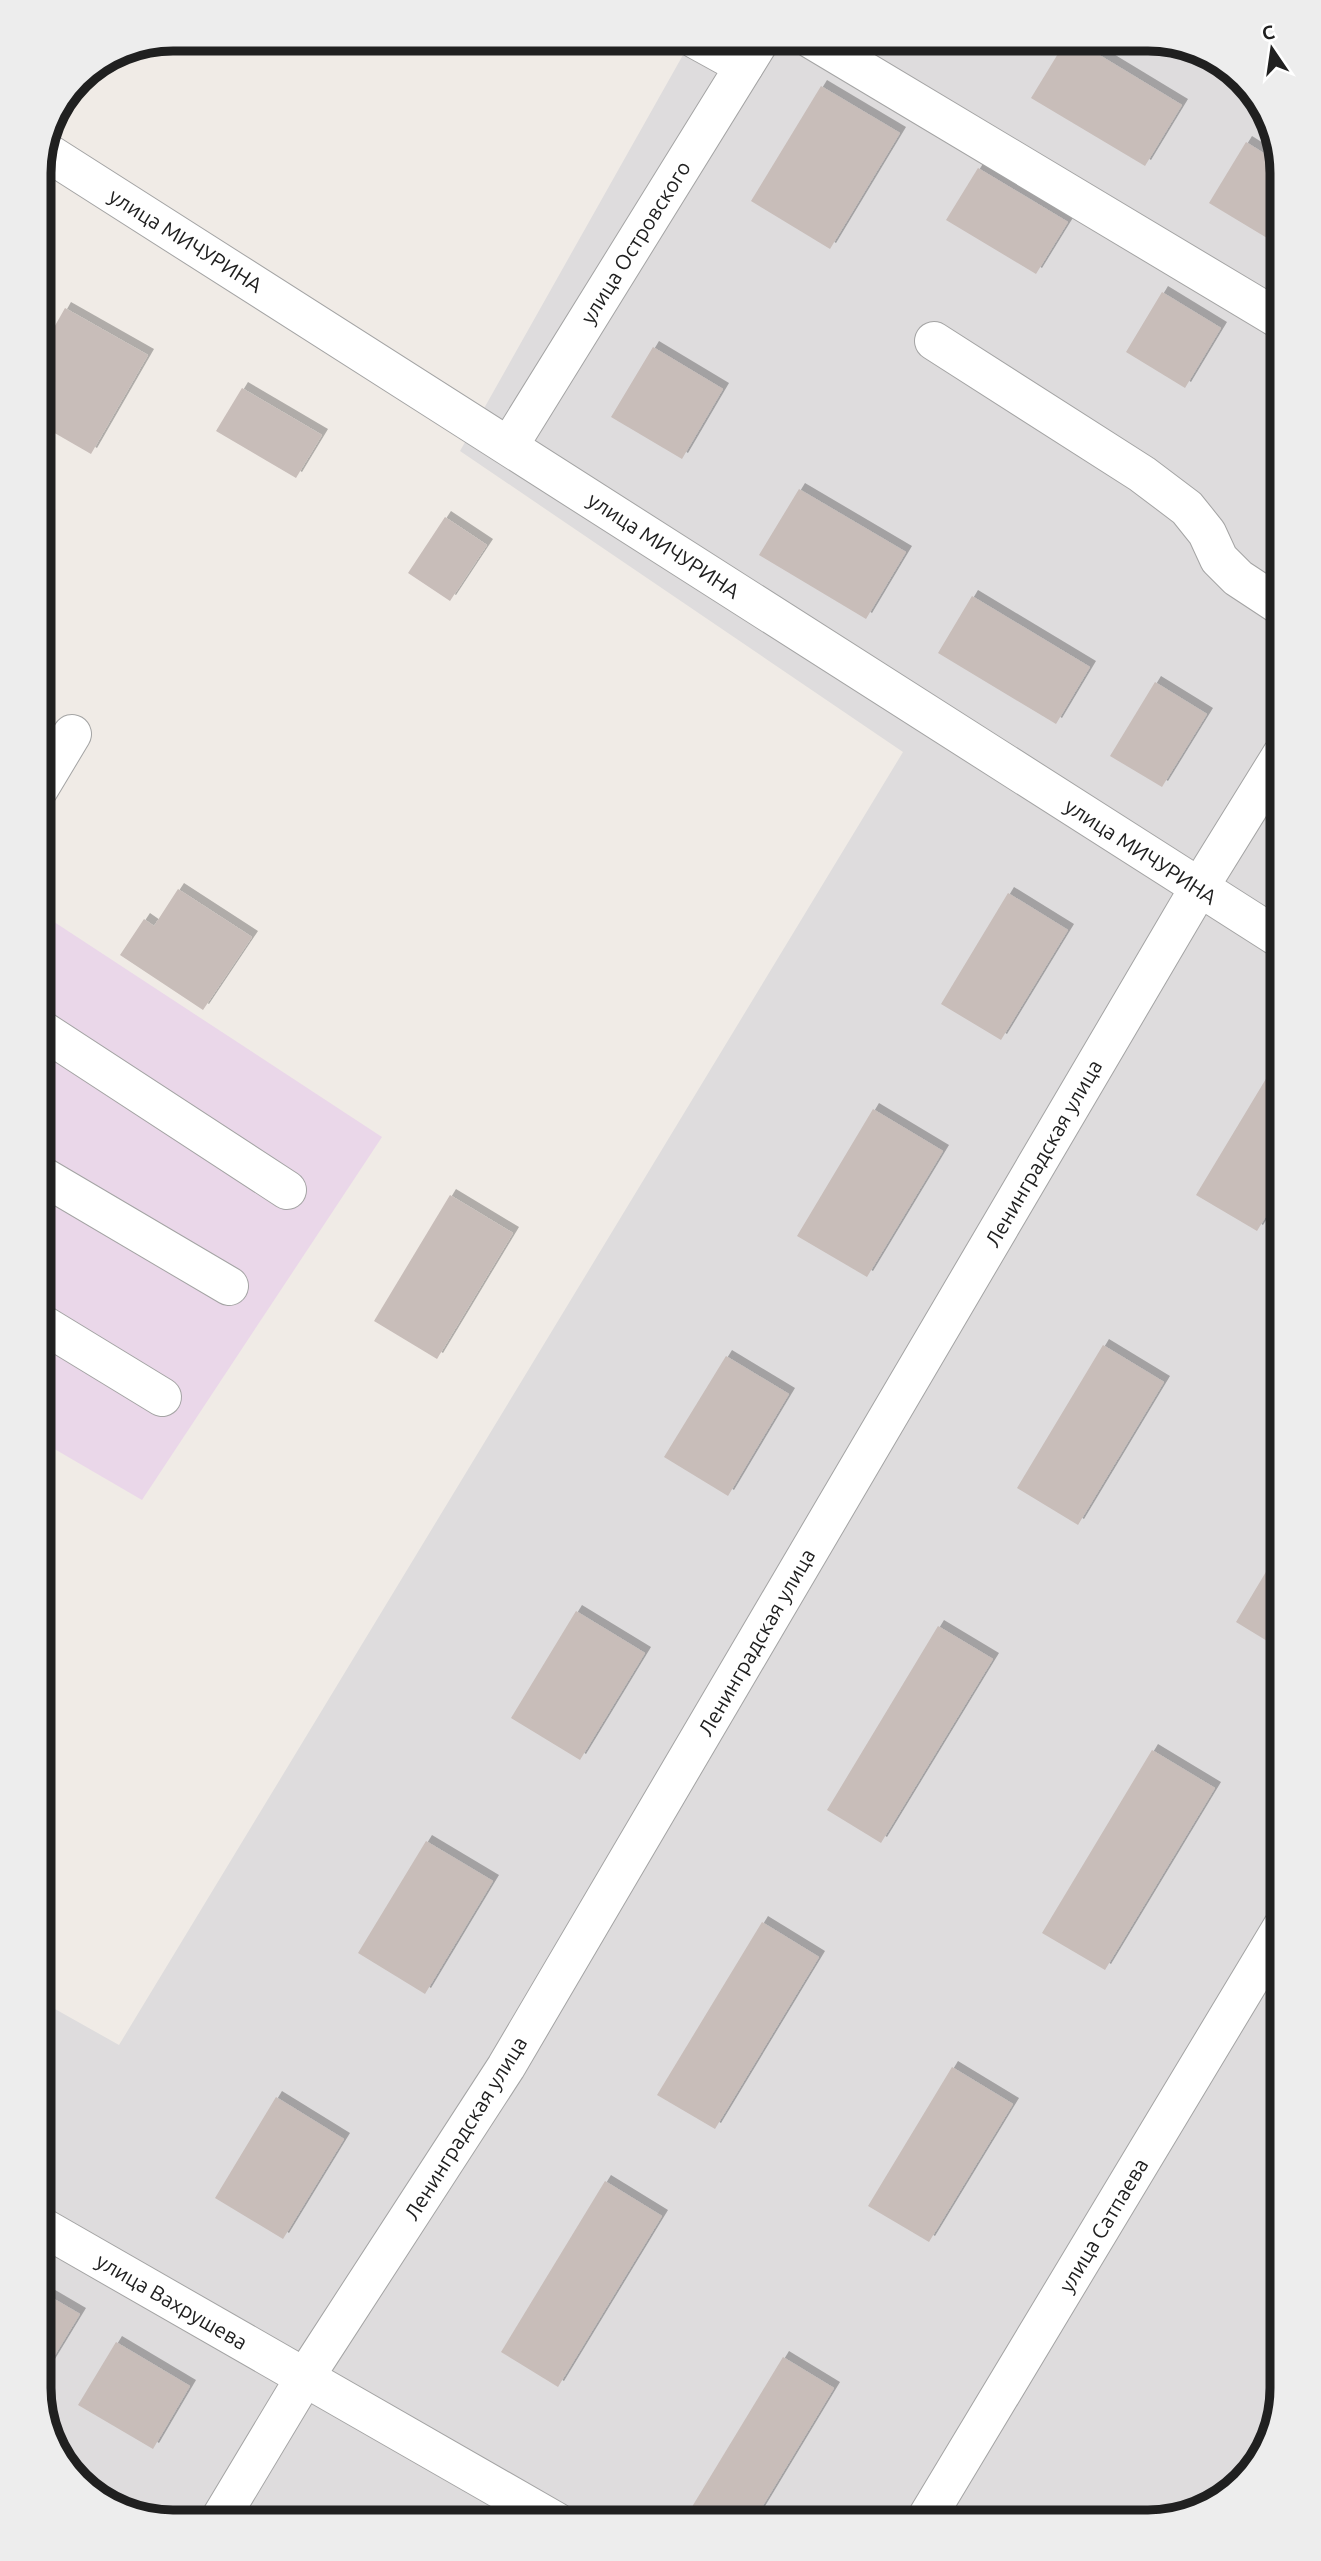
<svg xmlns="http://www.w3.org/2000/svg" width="1321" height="2561" font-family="Ubuntu,sans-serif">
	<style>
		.residential { fill: #dedcdd }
		.industrial { fill: #ead7e9 }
		.building { fill: #c8bdb9; filter: url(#shadow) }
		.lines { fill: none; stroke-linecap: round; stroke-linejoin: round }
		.minor-casing { stroke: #a4a4a4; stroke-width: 40 }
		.minor { stroke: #fff; stroke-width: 38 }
		.labels { text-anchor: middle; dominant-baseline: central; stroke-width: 6; stroke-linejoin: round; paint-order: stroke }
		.street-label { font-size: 21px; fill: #202020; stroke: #fff }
		.rim { fill: none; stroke: #202020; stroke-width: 9 }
	</style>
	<defs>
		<filter id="shadow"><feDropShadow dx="6" dy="-6" stdDeviation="0" flood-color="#0004"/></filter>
	</defs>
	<rect width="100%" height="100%" fill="#f0ebe6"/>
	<path class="residential" d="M692,39h465l73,27 42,55 10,52v2216l-22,74 -60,49 -52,10h-984l-66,-22 -49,-60 -10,-52v-388l80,45 784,-1293 -443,-301z"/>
	<path class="industrial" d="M39,912l343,225 -240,363 -103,-60z"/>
	<g class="building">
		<path d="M1067,39h6l109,66 -37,61 -114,-68z"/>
		<path d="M821,86l79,47 -70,116 -79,-48z"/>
		<path d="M1246,142l35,22 1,83 -73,-44z"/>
		<path d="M978,168l90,54 -32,52 -90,-54z"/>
		<path d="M1162,292l59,36 -36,60 -59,-36z"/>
		<path d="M65,308l83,47 -57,99 -52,-30v-70z"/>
		<path d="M653,347l70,42 -41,70 -71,-42z"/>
		<path d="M242,388l80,47 -26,43 -80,-47z"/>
		<path d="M799,489l107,63 -40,67 -107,-64z"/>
		<path d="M445,517l42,28 -37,56 -42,-28z"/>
		<path d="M972,596l118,71 -34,57 -118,-71z"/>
		<path d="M1155,682l52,32 -45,73 -52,-31z"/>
		<path d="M178,889l74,48 -49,73 -83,-55 24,-36 10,7z"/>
		<path d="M1008,893l60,37 -67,110 -60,-36z"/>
		<path d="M1282,1052v138l-25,41 -61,-36z"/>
		<path d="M873,1109l70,42 -76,126 -70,-41z"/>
		<path d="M450,1195l63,38 -76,126 -63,-38z"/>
		<path d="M1103,1345l61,37 -86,143 -61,-37z"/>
		<path d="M726,1356l63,38 -61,102 -64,-39z"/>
		<path d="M1282,1545v105l-46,-28z"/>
		<path d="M576,1611l69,42 -65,107 -69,-42z"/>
		<path d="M938,1626l55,33 -112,184 -54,-33z"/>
		<path d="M1152,1750l63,38 -110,182 -63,-37z"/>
		<path d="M426,1841l67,40 -68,113 -67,-41z"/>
		<path d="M762,1922l57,35 -104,172 -58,-34z"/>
		<path d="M952,2067l61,37 -84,138 -61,-36z"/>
		<path d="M276,2097l68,42 -61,100 -68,-41z"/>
		<path d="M605,2181l57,35 -104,171 -57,-35z"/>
		<path d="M39,2290l41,24 -39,64 -2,-2z"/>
		<path d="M116,2342l74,44 -37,63 -75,-44z"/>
		<path d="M783,2357l51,31 -81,134h-53l-13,-7z"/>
	</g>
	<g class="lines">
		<defs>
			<g id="minor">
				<path d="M695,39l49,27"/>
				<path d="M811,39l471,282"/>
				<path d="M45,151l1237,789"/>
				<path d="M934,341l208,133 45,34 20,25 12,26 19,19 44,29"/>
				<path d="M509,446l252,-407"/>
				<path d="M39,789l33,-55"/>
				<path d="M39,1028l248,162"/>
				<path d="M39,1174l190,112"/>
				<path d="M39,1322l123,75"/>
				<path d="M39,2225l518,297"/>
				<path d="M218,2522l87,-145 201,-310 693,-1179 83,-134"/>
				<path d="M924,2522l358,-595"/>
			</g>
		</defs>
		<use href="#minor" class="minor-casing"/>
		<use href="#minor" class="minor"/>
	</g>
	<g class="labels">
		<g class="street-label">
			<text transform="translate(186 240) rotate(32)">улица МИЧУРИНА</text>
			<text transform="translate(635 242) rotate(-58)">улица Островского</text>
			<text transform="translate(664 545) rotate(33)">улица МИЧУРИНА</text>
			<text transform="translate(1141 851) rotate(33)">улица МИЧУРИНА</text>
			<text transform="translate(1043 1153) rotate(-60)">Ленинградская улица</text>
			<text transform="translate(756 1642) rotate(-60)">Ленинградская улица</text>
			<text transform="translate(465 2128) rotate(-58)">Ленинградская улица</text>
			<text transform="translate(1103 2225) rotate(-59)">улица Сатпаева</text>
			<text transform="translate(172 2301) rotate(30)">улица Вахрушева</text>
		</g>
	</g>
	<path d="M0 0H1321V2561H0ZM173 51H1148A122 122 0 0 1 1270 173V2388A122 122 0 0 1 1148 2510H173A122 122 0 0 1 51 2388V173A122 122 0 0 1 173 51Z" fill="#ededed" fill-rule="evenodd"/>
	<path class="rim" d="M173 51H1148A122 122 0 0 1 1270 173V2388A122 122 0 0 1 1148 2510H173A122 122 0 0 1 51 2388V173A122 122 0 0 1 173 51Z"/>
	<g transform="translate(1272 49) rotate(347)" stroke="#ffffff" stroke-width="5" paint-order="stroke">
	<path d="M0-5L12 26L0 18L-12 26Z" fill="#202020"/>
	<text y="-10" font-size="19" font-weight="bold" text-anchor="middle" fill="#202020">С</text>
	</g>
</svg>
